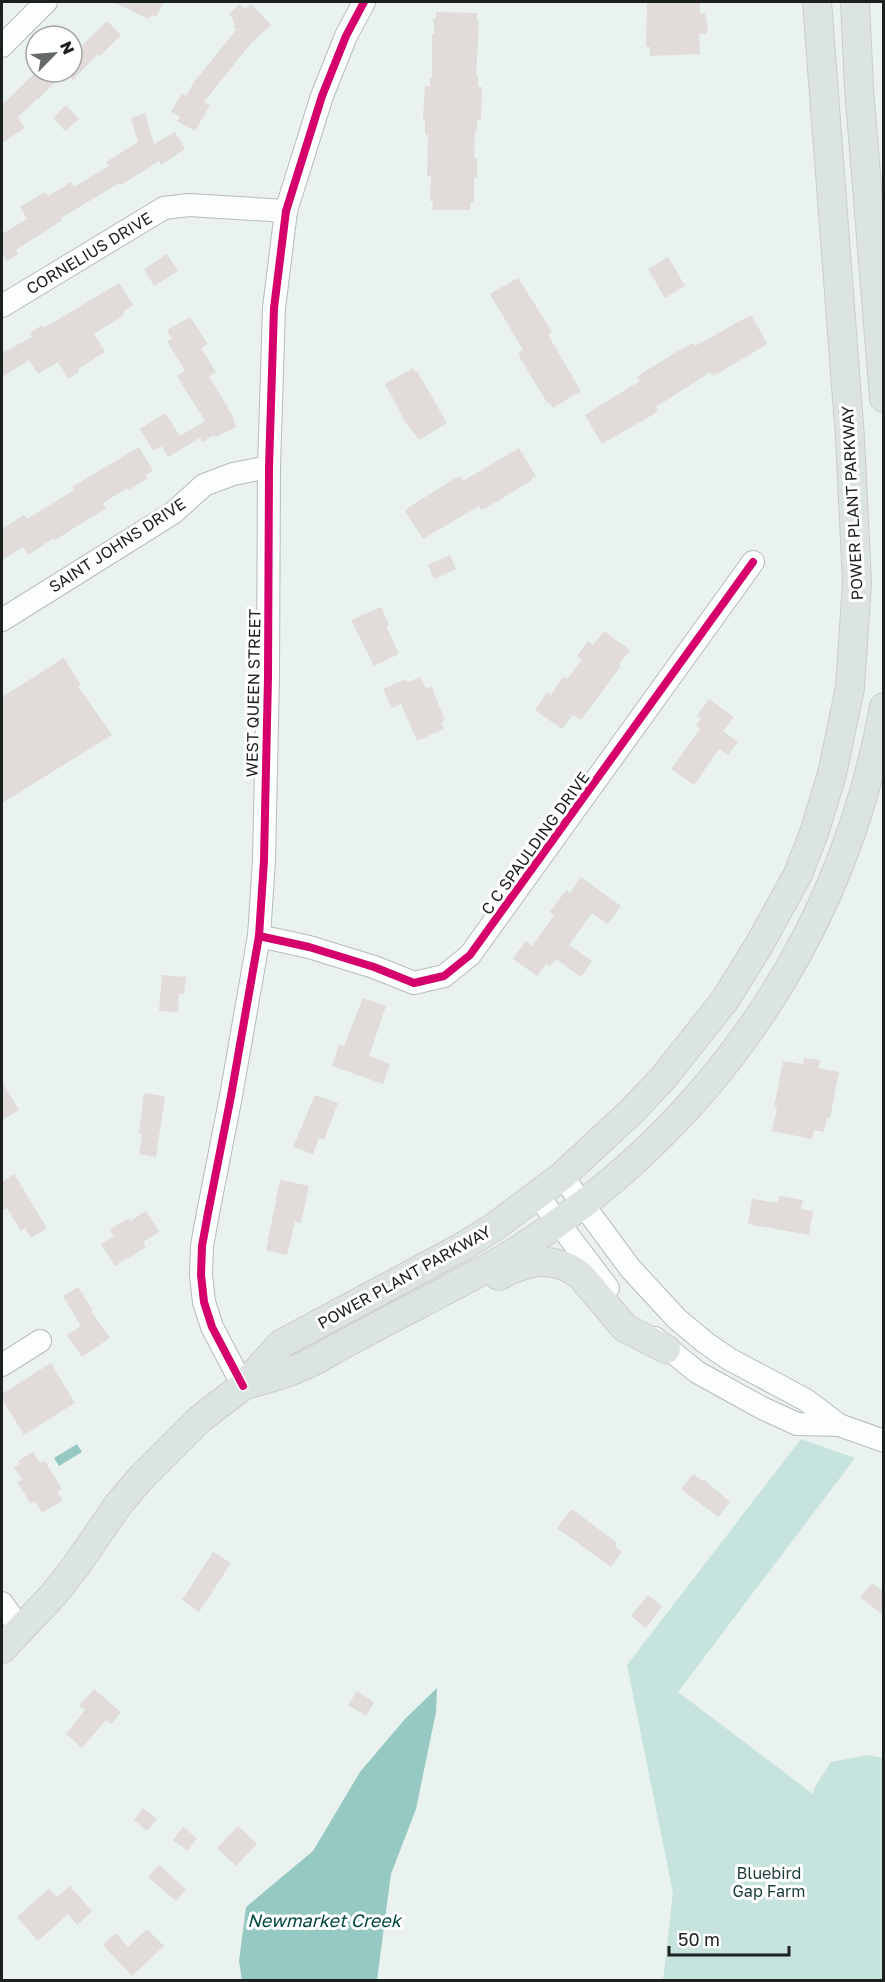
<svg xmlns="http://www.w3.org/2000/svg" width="885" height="1982" font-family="'Golos Text',sans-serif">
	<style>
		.green { fill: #c6e3dd }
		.water { fill: #95c9c2 }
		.building { fill: #e1dbda }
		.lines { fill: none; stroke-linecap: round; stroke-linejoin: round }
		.minor-casing { stroke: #b6bcbb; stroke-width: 24 }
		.major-casing { stroke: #cacecd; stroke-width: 30 }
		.minor { stroke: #fcfdfd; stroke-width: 22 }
		.major { stroke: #dbe4e2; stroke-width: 28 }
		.cycleway-casing { stroke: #fff; stroke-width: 11 }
		.cycleway { stroke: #d6006c; stroke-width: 8 }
		.labels { text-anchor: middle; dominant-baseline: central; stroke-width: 6; stroke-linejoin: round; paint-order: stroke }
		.street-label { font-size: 16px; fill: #1c2120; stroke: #fff }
		.park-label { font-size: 16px; fill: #173b36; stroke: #fff }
		.water-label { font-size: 18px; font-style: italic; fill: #054a43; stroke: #fff }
	</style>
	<rect width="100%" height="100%" fill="#eaf2f0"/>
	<path class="green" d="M801,1439l54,19 -177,234 135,102 3,-9 15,-23 37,-7 15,3v222h-220l10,-87 -46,-228z"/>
	<g class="water">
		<path d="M77,1444l5,8 -23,14 -5,-8z"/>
		<path d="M437,1688l-1,24 -20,97 -25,65 -14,106h-135l-3,-19 7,-54 67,-56 47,-79 45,-53z"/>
	</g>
	<g class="building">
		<path d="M113,2h51l-8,15 -5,-2 -2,4z"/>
		<path d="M647,2h53v11h5l3,15 -2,6h-7l1,20 -50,2v-9h-4z"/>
		<path d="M240,4l5,5 6,-5 20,21 -20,18 -47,59 6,3 -15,26 -18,-10 3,-4 -9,-5 11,-19 4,3 8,-14 42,-52 -3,-3 2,-3 -3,-3 2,-1 -5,-6z"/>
		<path d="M436,12l41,1v8h2l-3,55h2v11h4l-1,33h-4v11l-2,-1 -1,28h3v20h-3v25h-4v7h-38l1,-9h-3l1,-25h-4l1,-41h-3v-13l-2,-2 2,-34h5v-8h2v-44h3l-2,-15 3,-1z"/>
		<path d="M107,21l14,14 -21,21 -2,-2 -26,27v-26z"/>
		<path d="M36,72h28l-25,27 -1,-1 -20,19 7,11 -23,15v-38z"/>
		<path d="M66,105l13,14 -14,12 -12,-13z"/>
		<path d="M145,113l9,31 21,-12 10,17 -24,16 -2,-4 -38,24 -2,-2 -58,35 1,2 -46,30 2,4 -11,7 -5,-8v-19l25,-15 -7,-12 25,-15 3,4 23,-14 3,5 35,-21 -3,-4 32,-20 -7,-24z"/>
		<path d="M167,254l11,17 -24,15 -10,-17z"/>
		<path d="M668,257l17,29 -20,12 -17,-29z"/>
		<path d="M518,278l32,50 2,5 -4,2 33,56 -28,17 -3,-5 -2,1 -28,-46 -1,-6 4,-2 -33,-56z"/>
		<path d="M119,283l14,22 -10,7 1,3 -30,19 11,18 -27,17 1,3 -11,7 -10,-17 -20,12 -9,-14 -27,17v-24l30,-16 -2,-4 12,-8 2,3z"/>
		<path d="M751,315l16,28 -3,3 -47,28 -4,2 -3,-4 -54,35 2,3 -4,4 -52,30 -17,-29 55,-34 -3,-4 4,-3 47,-29 5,-2 2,3z"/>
		<path d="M190,317l18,27 -7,4 15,24 -7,4 23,39 4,12 -20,10 -2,-2 -12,7 -2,-4 -32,19 -6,-10 3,-3 -12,7 -13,-22 25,-16 15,23 25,-15 -28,-45 8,-5 -18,-30 5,-2 -5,-9z"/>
		<path d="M413,368l2,4 2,-1 30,52 -28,17 -13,-17 -21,-39z"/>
		<path d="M139,447l14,24 -7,4 1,4 -19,11 -1,-2 -24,15 3,5 -51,32 -1,-2 -26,17 -5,-8 -21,13v-31l22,-14 3,4 47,-29 -2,-3z"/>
		<path d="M519,448l17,28 -5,3 1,1 -46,28 -5,2 -2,-4 -56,33 -18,-28 4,-4 47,-29 5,-1 2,4z"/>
		<path d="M450,555l6,14 -22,10 -6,-14z"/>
		<path d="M381,607l8,18 -3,1 13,28 -25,12 -23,-46z"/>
		<path d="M604,631l26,19 -11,14 2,2 -40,54 -8,-5 -11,14 -27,-19 12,-18 4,3 12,-18 4,2 15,-19 -5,-4 11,-15 5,4z"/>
		<path d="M64,658l17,27 -3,1 34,49 -110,68v-106z"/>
		<path d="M420,677l6,12 5,-3 14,34 -4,2 3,7 -27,12 -16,-37 -9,4 -9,-19 23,-10 2,3z"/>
		<path d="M709,699l25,18 -11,14 15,11 -10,13 -9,-6 -25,36 -23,-16 29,-40 -4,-3 5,-8 -4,-2z"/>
		<path d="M581,877l40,29 -13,18 -16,-11 -23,32 23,16 -11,16 -25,-18 -6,8 -4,-3 -9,12 -24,-17 13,-18 6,5 22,-30 -4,-4 16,-22 4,3z"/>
		<path d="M162,975l24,2 -2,17h-5l-1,18 -19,-1z"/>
		<path d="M363,998l23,8 -17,50 21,8 -7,20 -51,-18 7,-21 5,1z"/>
		<path d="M804,1058l16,2 -1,8 20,4 -9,46h-3l-3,14 -10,-2 -2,9 -40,-8 5,-23h-3l9,-47 20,3z"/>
		<path d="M2,1081l17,29 -17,10z"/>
		<path d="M144,1093l21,3 -9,61 -17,-3 3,-20 -3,-1z"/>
		<path d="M315,1095l23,8 -14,37 -5,-2 -6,16 -20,-7z"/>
		<path d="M14,1174l33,54 -16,10 -6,-10 -4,3 -14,-23 -5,3v-29z"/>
		<path d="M280,1180l29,6 -8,37 -6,-1 -8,33 -21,-5z"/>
		<path d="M779,1196l24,4 -2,9 12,2 -4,24 -61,-11 4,-25 26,4z"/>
		<path d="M146,1211l13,21 -16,10 3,5 -31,19 -14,-22 13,-8 -4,-7 19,-11 1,3z"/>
		<path d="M78,1287l15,23 -2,1 19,27 -28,19 -15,-22 14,-9 -18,-30z"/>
		<path d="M51,1363l24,40 -51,32 -22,-36v-5z"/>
		<path d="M33,1452l7,11 5,-2 17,28 -5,2 6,9 -21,13 -7,-12 -4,3 -14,-22 5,-2 -8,-13 6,-3 -2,-3z"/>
		<path d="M693,1474l10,7 1,-1 26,22 -12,15 -37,-28z"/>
		<path d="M572,1509l45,34 -2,4 7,5 -11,15 -54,-39z"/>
		<path d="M213,1552l18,11 -32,49 -17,-12z"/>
		<path d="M872,1583l12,9v24l-24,-19z"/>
		<path d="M648,1595l14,11 -16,22 -15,-12z"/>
		<path d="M94,1689l27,23 -10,12 -5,-4 -24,28 -16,-14 19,-24 -6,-4z"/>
		<path d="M357,1691l17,11 -8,14 -18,-11z"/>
		<path d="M143,1808l14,11 -10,12 -13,-11z"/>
		<path d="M238,1826l19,18 -21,22 -19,-18z"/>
		<path d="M183,1827l14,11 -9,13 -15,-11z"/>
		<path d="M159,1865l27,24 -10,12 -28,-24z"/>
		<path d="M70,1886l22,25 -15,14 -9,-11 -30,27 -21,-24 32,-28 8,8z"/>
		<path d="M147,1929l17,17 -32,30 -29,-31 13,-12 12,14z"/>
	</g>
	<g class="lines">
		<defs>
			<g id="minor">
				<path d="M2,46l44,-44"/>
				<path d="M2,306l162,-98 25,-3 97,6"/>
				<path d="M2,620l171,-107 31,-28 29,-11 36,-7"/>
				<path d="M259,936l50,11 65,20 40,16 30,-7 26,-21 283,-393"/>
				<path d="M562,1176l68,92 47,51 29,24 23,16 77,41 33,25"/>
				<path d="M538,1196l70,92"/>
				<path d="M655,1338l42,34 65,36 35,16 42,1 45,16"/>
				<path d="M2,1365l38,-24"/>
				<path d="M243,1386l-31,-59 -8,-25 -3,-27 1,-29 6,-33 23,-117 28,-160 5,-76 4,-183 1,-210 5,-159 12,-97 36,-115 24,-60 18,-34"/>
				<path d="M2,1603l19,27"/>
			</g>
			<g id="major">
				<path d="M855,2l4,86 25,310"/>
				<path d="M499,1276c28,-15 54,-22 82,0l44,52 41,21"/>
				<path d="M245,1385c17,-5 35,-9 51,-16 14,-5 27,-13 39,-20 28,-15 55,-30 83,-44 32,-17 64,-33 95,-52 198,-125 329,-315 371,-546"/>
				<path d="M2,1649l52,-55 22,-28 42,-61 22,-26 60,-60 43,-33 38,-42 179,-96 34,-21 68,-51 70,-65 32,-34 61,-77 34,-55 39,-71 16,-41 18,-59 10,-48 8,-38 7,-106 -7,-144 -33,-436"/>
			</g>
		</defs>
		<use href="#minor" class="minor-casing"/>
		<use href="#major" class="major-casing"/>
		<use href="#minor" class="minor"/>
		<use href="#major" class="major"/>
		<defs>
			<g id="cycleway">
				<path d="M259,936l50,11 65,20 40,16 30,-7 26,-21 283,-393"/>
				<path d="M243,1386l-31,-59 -8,-25 -3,-27 1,-29 6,-33 23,-117 28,-160 5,-76 4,-183 1,-210 5,-159 12,-97 36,-115 24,-60 18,-34"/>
			</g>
		</defs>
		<use href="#cycleway" class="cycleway-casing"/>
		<use href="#cycleway" class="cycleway"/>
	</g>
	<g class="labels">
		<g class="street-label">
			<text transform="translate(89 253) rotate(-31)">CORNELIUS DRIVE</text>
			<text transform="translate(852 503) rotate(-93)">POWER PLANT PARKWAY</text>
			<text transform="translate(117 545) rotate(-33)">SAINT JOHNS DRIVE</text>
			<text transform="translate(253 693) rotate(-89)">WEST QUEEN STREET</text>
			<text transform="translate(535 843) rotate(-54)">C C SPAULDING DRIVE</text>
			<text transform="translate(404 1277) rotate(-29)">POWER PLANT PARKWAY</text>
		</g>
		<g class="park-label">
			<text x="769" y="1873">Bluebird<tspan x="769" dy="18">Gap Farm</tspan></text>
		</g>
		<g class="water-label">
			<text x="324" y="1920">Newmarket Creek</text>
		</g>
	</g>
	<rect width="885" height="1982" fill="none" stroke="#1c2120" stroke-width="6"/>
	<g transform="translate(54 54) rotate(65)"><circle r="28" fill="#ffffff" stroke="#a4a6a6" stroke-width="1.5"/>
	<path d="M0-4.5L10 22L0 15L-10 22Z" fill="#646a69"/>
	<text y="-9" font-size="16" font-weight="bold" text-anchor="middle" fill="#1c2120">N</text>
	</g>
	<path d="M669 1946v9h120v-9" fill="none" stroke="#1c2120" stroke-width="3"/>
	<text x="678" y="1946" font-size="18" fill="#1c2120" stroke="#ffffff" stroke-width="4.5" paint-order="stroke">50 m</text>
</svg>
